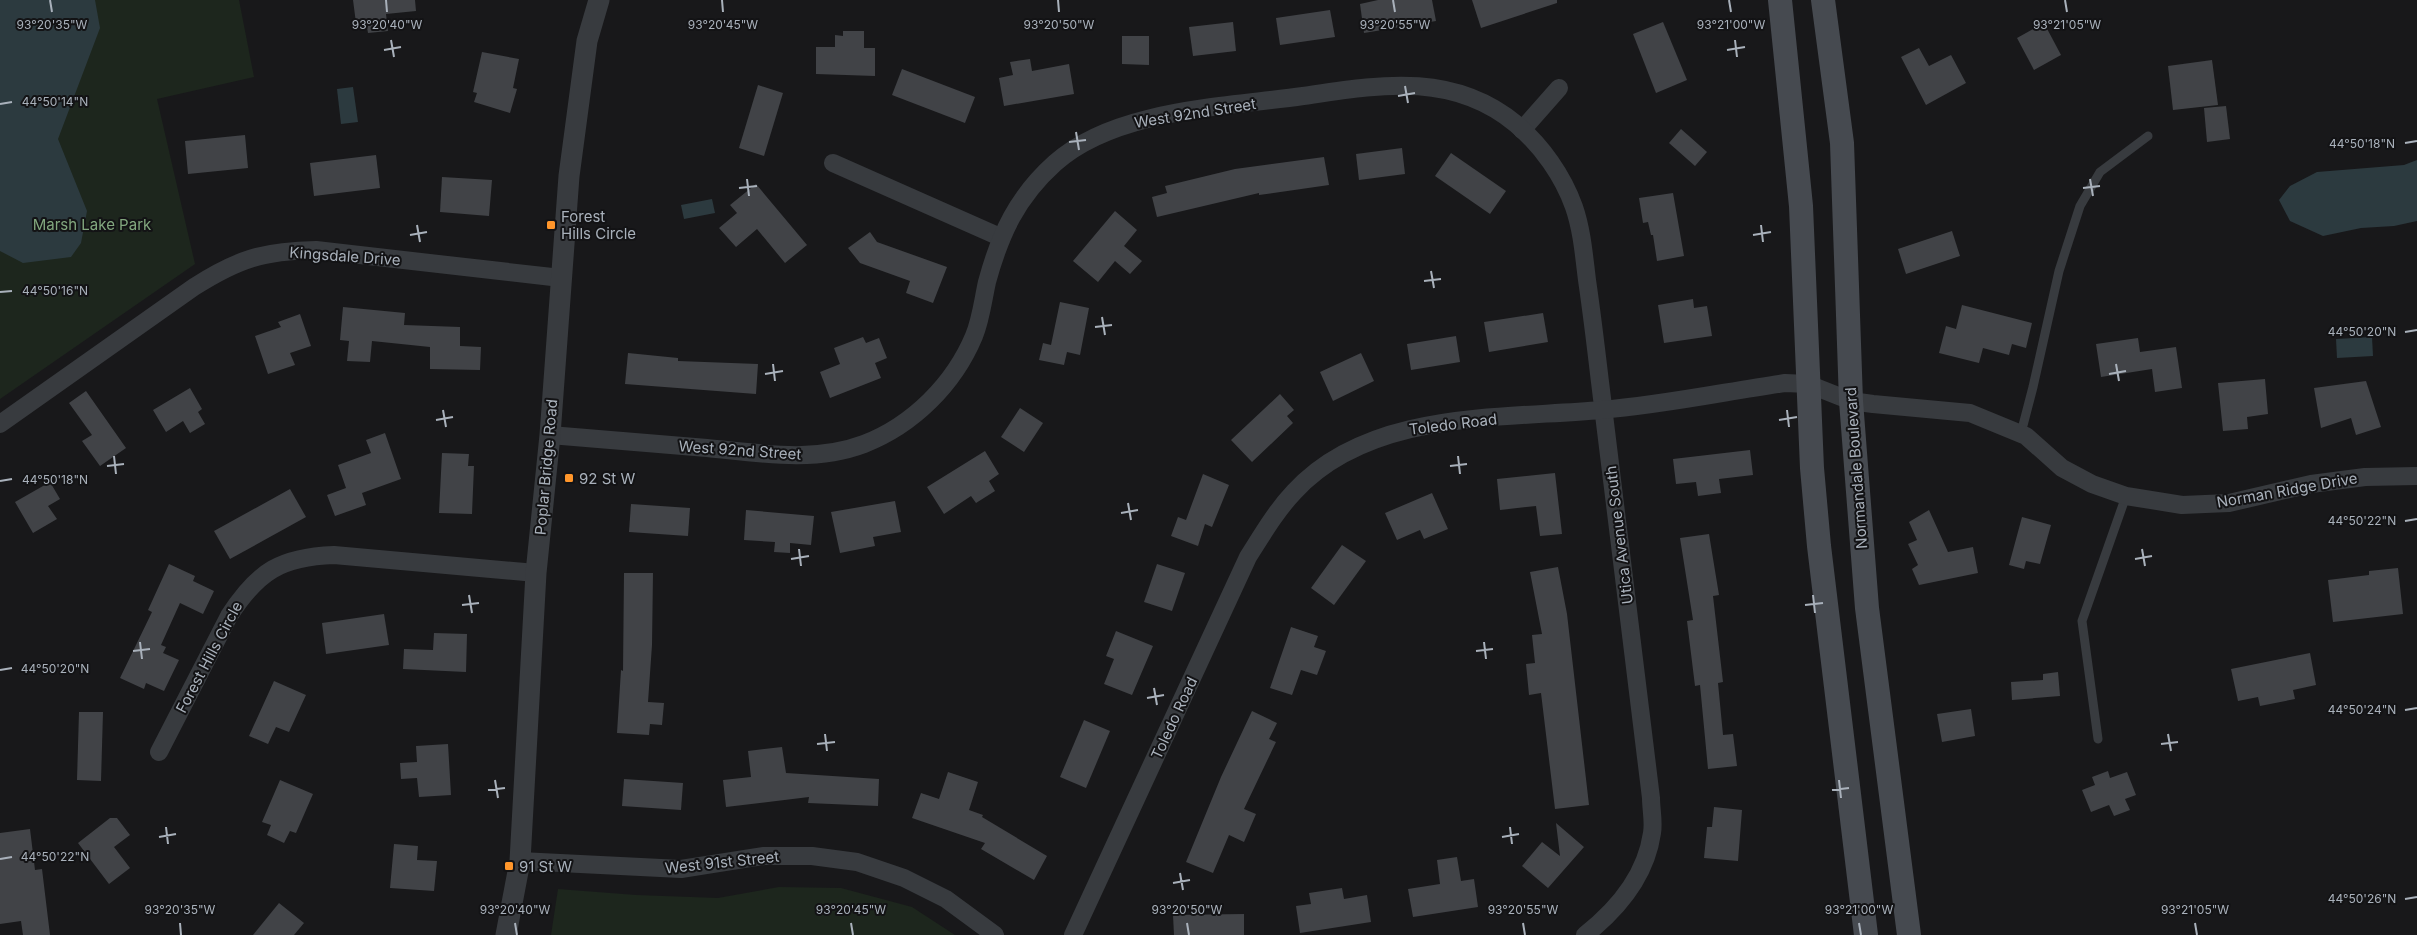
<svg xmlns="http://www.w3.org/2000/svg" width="2417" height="935" font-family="Inter,sans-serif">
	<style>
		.green { fill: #1d261d }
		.water { fill: #2c3a3f }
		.building { fill: #414347 }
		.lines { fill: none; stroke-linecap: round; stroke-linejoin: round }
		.service { stroke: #383b3f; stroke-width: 9 }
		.minor { stroke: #383b3f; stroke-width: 18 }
		.tertiary { stroke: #383b3f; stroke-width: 21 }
		.secondary { stroke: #464a50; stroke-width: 24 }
		.ticks { fill: none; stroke: #a9b1bb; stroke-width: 2 }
		.poi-dot { fill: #ff962b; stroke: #131315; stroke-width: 2 }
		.labels { text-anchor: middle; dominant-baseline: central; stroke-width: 4; stroke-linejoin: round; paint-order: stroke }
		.street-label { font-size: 15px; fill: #a9b1bb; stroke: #131315 }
		.poi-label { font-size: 15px; fill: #a9b1bb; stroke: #131315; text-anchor: start }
		.park-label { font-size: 15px; fill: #82a77e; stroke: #131315 }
		.ticks-label { font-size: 12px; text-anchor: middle; fill: #a9b1bb; stroke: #131315; stroke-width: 4; stroke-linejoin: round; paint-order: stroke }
	</style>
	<rect width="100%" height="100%" fill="#18181a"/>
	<g class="green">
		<path d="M0,0h239l15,77 -97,22 38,165 -195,135z"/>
		<path d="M779,887l62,1 71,19 43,28h-404l7,-46 78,6 82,3z"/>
	</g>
	<g class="water">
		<path d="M0,0h95l5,28 -42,111 29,72 -6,32 -10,14 -48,6 -23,-12z"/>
		<path d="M353,87l5,35 -17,2 -4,-35z"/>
		<path d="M2417,160v61l-23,5 -33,2 -38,8 -33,-15 -11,-21 11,-14 27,-14 87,-7z"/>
		<path d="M712,199l3,14 -31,6 -3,-14z"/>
		<path d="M2372,337l1,19 -36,2 -1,-19z"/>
	</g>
	<g class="building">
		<path d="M353,0h62l1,11 -30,3 2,17 -20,2 -2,-12 -10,2z"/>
		<path d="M1378,0h54l4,21 -72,12 -4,-29z"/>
		<path d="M1472,0h85v3l-76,25z"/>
		<path d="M1330,10l5,27 -55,8 -4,-27z"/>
		<path d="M1233,22l3,29 -43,5 -4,-29z"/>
		<path d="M1663,22l24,58 -31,13 -23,-59z"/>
		<path d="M2044,23l17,32 -27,15 -17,-32z"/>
		<path d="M843,31h21v17h11v28l-59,-2v-27h19v-12l8,1z"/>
		<path d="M1122,36h27v29l-27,-1z"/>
		<path d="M1919,48l10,18 22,-11 15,28 -40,22 -25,-48z"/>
		<path d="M482,52l37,7 -6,29 4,1 -7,24 -36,-11 3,-9 -4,-1z"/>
		<path d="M1030,59l2,12 37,-7 5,30 -70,12 -5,-28 14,-3 -3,-13z"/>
		<path d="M2212,60l6,45 -45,5 -5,-44z"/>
		<path d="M902,69l73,28 -10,26 -73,-28z"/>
		<path d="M758,85l25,8 -19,63 -25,-8z"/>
		<path d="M2226,106l4,33 -23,3 -3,-34z"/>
		<path d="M1681,129l26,23 -12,14 -26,-23z"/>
		<path d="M245,135l3,33 -60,6 -3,-33z"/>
		<path d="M1402,148l3,26 -46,6 -3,-26z"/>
		<path d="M1451,153l55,38 -16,23 -55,-38z"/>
		<path d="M376,155l4,33 -66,8 -4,-33z"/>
		<path d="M1324,157l5,28 -70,10v-2l-102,24 -5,-20 15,-4 -2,-7 70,-17z"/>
		<path d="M442,177l50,3 -3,36 -49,-4z"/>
		<path d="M756,184l51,61 -22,18 -28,-34 -21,18 -17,-19 18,-15 -7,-8z"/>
		<path d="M1673,193l11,63 -27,5 -4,-26h-2l-3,-13 -5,1 -4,-25z"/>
		<path d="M1115,211l22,19 -13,16 18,15 -12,13 -15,-13 -17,21 -25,-21z"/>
		<path d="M1952,231l8,25 -54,18 -8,-25z"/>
		<path d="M870,232l7,10 70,25 -14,36 -27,-10 4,-12 -50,-18 -12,-15z"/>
		<path d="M1693,299l1,9 13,-2 5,30 -48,7 -6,-38z"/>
		<path d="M1060,302l29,6 -9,47 -13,-3 -3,13 -25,-5 4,-17 8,2z"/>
		<path d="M1962,305l70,18 -6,25 -14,-4 -3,11 -26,-7 -4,15 -40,-10 7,-27 10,3z"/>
		<path d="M343,307l62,6 -1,12 56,2v19l21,1 -1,23 -50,-1v-22l-58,-6 -2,21 -23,-1 2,-20 -9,-1z"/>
		<path d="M1543,313l5,29 -59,10 -5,-30z"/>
		<path d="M300,314l11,32 -21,7 5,12 -27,9 -13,-38 26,-9 -3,-5z"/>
		<path d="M1456,336l4,26 -49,8 -4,-26z"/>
		<path d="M863,337l3,6 13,-5 8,20 -12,5 6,15 -51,20 -10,-26 20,-8 -6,-16z"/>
		<path d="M2138,338l2,14 36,-5 6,41 -27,4 -3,-23 -51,8 -5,-33z"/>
		<path d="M628,353l50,5v3l80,3 -2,30 -131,-10z"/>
		<path d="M1361,353l13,28 -41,20 -13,-29z"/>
		<path d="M2265,379l3,35 -21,3 1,12 -25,2 -5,-48z"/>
		<path d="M2366,381l15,46 -25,8 -5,-17 -30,10 -7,-40z"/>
		<path d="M190,388l12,21 -4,3 7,12 -15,9 -7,-12 -17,11 -13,-22z"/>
		<path d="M86,391l40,57 -26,18 -18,-25 10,-6 -23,-32z"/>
		<path d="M1280,394l14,16 -7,6 6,7 -41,39 -21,-22z"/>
		<path d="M1020,408l23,15 -19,29 -23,-15z"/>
		<path d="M385,433l16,46 -39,14 4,12 -31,11 -8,-21 19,-7 -8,-23 33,-12 -5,-13z"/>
		<path d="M1750,450l3,25 -34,4 2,14 -23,3 -2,-14 -20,2 -3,-25z"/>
		<path d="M985,451l14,23 -10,7 6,10 -19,12 -5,-7 -27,18 -17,-27z"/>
		<path d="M442,453l27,1 -1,12h6l-2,48 -33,-1z"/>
		<path d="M1555,473l7,61 -22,2 -4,-30 -36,4 -3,-31z"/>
		<path d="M1203,474l26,11 -17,42 -7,-3 -7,22 -27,-10 7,-19 8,3z"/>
		<path d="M50,482l10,17 -12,7 9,13 -24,14 -18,-31z"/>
		<path d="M290,489l16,28 -76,42 -16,-28z"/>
		<path d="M1432,493l16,36 -24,10 -4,-9 -23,10 -12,-27z"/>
		<path d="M895,501l6,31 -28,5 2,9 -35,7 -9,-41z"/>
		<path d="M631,504l59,4 -2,28 -59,-4z"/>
		<path d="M746,510l68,6 -3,29 -21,-2v10l-16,-1 1,-10 -31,-2z"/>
		<path d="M1929,510l19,42 25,-5 5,26 -59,12 -7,-16 6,-4 -10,-21 9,-4 -8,-18z"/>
		<path d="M2022,517l29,8 -11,39 -14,-3 -2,8 -15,-4z"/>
		<path d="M1709,534l10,61 -6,1 10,86 -5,1 5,52 10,-1 4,32 -29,3 -8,-84 -5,1 -8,-65 6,-1 -13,-82z"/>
		<path d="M1342,545l24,16 -32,44 -23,-17z"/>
		<path d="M169,564l26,12 -2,5 21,10 -11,23 -23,-11 -19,42 5,2 -3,6 16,7 -15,31 -18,-8 -2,6 -24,-11 32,-66 -4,-2z"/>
		<path d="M1157,564l28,9 -13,38 -28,-9z"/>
		<path d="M1558,567l9,47 22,191 -34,4 -14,-116 -12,2 -3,-31 9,-1 -3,-28 10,-1 -12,-62z"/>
		<path d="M2398,568l5,46 -70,8 -5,-42 41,-5v-4z"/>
		<path d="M624,573h29l-1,72 -4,57 16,1 -2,22 -12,-1 -1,11 -32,-2 4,-63 2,1z"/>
		<path d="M384,614l5,31 -63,9 -4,-31z"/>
		<path d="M1291,627l27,9 -4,11 12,4 -9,24 -16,-5 -9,25 -22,-7z"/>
		<path d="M1116,631l37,15 -21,49 -28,-11 10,-25 -8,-3z"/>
		<path d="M434,633l33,1 -1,38 -63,-3 1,-20 29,1z"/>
		<path d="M2310,653l6,32 -23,5 2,9 -35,7 -2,-9 -20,4 -7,-32z"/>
		<path d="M2058,672l2,24 -48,4 -1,-18 32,-2v-6z"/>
		<path d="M274,681l32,14 -17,37 -13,-5 -8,17 -19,-8z"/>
		<path d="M1971,709l4,27 -33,6 -5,-28z"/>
		<path d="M1252,711l25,12 -8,16 7,3 -32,67 12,5 -12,28 -15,-7 -16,38 -27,-11 35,-85z"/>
		<path d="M79,712h24l-2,69 -24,-1z"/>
		<path d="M1084,720l26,11 -24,57 -26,-11z"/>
		<path d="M448,744l3,51 -32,2 -2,-19 -16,1 -1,-16 17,-1 -1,-16z"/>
		<path d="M782,747l4,26 93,6 -1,27 -70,-3 1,-6 -83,10 -3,-27 28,-3 -3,-26z"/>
		<path d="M2108,771l2,7 17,-6 9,23 -11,4 5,11 -16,6 -5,-11 -18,7 -9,-22 13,-5 -3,-8z"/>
		<path d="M948,772l30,10 -9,28 14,5 -1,2 65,39 -13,24 -53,-31 4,-6 -73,-25 9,-25 18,6z"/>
		<path d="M624,779l59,4 -2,27 -59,-4z"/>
		<path d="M280,780l33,14 -17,39 -6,-2 -6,12 -17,-8 4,-10 -9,-3z"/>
		<path d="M1714,807l28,3 -4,51 -34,-3 3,-31h5z"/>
		<path d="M110,818h7l13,17 -16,12 16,21 -21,16 -31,-41z"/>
		<path d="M1556,823l28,24 -36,41 -26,-22 20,-24 18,14z"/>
		<path d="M30,829l5,41 7,-1 8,66h-27l-2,-14 -21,3v-91z"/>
		<path d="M394,844l24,2 -1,14 20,1 -3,30 -44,-3z"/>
		<path d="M1457,857l4,24 13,-2 4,28 -65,10 -5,-28 32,-5 -3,-24z"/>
		<path d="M1342,888l2,11 23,-4 4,27 -71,11 -4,-27 15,-2 -2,-11z"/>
		<path d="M279,903l25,20 -10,12h-41z"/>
		<path d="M1244,914v21h-70l-1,-20z"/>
	</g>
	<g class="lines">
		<g class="service">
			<path d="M2021,433l12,-46 26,-116 21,-65 20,-34 48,-36"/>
			<path d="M2098,739l-16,-118 44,-125"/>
		</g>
		<g class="minor">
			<path d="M1522,130l37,-42"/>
			<path d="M833,163l167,74"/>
			<path d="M0,424l194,-137c44,-28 69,-36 122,-37l245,28"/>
			<path d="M550,435c52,4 105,9 157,13 52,5 107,15 157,-4 49,-19 90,-60 110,-108 7,-17 9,-36 13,-54 13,-48 30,-85 68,-119 60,-54 171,-56 248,-67 75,-11 149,-25 213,28 26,22 47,52 58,83 8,23 10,49 13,73 5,34 9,68 13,102 18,138 34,277 51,416 0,11 3,24 1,35 -6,42 -34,76 -67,102"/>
			<path d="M159,752l70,-136c29,-45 52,-59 105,-61l202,18"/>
			<path d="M520,861l161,8 83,-13h48l45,6 47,16 42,21 49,36"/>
			<path d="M1073,935l175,-378c14,-22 28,-46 46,-65 75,-82 206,-73 307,-82 62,-5 123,-18 184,-27l23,1 43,17 22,3 97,9 56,23 36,32 30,16 34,12 56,9 47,-2 82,-19 54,-7 52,-1"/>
		</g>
		<path class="tertiary" d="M506,935l14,-74 16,-288 14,-138 19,-259 18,-135 12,-41"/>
		<g class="secondary">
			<path d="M1780,0l21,206 11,262 7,78 47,389"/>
			<path d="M1823,0l19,143 9,258 16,207 42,327"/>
		</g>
	</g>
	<path class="ticks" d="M50,0l2,12M386,0l1,12M722,0l1,12M1058,0l1,12M1393,0l2,12M1729,0l2,12M2065,0l2,12M391,40l3,17M1735,40l2,17M384,50l17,-3M1727,50l18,-3M1405,86l3,17M1398,96l17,-3M0,104l12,-2M1076,132l3,18M1069,142l17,-2M2405,143l12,-2M747,179l2,17M2090,179l3,17M739,188l18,-2M2083,188l17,-2M417,225l3,17M1761,225l2,17M410,235l17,-3M1753,235l18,-3M1431,271l3,17M1424,281l17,-2M0,292l12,-1M1102,317l3,18M1095,327l17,-2M2405,332l12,-2M773,364l2,17M2116,364l3,17M765,374l18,-3M2109,374l17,-3M443,410l3,17M1787,410l2,17M436,420l17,-3M1779,420l18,-3M114,456l2,18M1458,456l2,18M107,466l17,-2M1450,466l17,-2M0,481l12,-2M1128,503l3,17M1121,513l17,-3M2405,521l12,-2M799,549l2,17M2142,549l3,17M791,559l18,-3M2135,559l17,-3M469,595l3,18M1813,595l2,18M462,605l17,-2M1805,605l18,-2M140,642l2,17M1484,642l2,17M133,651l17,-2M1476,651l17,-2M0,670l12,-2M1154,688l3,17M1147,698l17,-3M2405,710l12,-2M825,734l2,17M2168,734l3,17M817,744l18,-2M2161,744l17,-2M495,780l3,18M1839,780l2,18M488,790l17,-2M1832,790l17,-2M166,827l2,17M1510,827l2,17M159,837l17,-3M1502,837l17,-3M0,859l12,-2M1180,873l3,17M1173,883l17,-3M2405,899l12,-2M180,923l1,12M515,923l2,12M851,923l2,12M1187,923l2,12M1523,923l2,12M1859,923l2,12M2195,923l2,12"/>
	<g class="poi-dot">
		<rect x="546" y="220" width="10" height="10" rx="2.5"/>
		<rect x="564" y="473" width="10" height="10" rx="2.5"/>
		<rect x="504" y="861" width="10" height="10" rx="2.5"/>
	</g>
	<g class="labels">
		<g class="street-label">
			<text transform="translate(1195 113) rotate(-9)">West 92nd Street</text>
			<text transform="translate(345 256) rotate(4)">Kingsdale Drive</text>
			<text transform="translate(1453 424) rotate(-7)">Toledo Road</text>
			<text transform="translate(740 450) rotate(4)">West 92nd Street</text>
			<text transform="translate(546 467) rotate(-85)">Poplar Bridge Road</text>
			<text transform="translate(1856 468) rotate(-94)">Normandale Boulevard</text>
			<text transform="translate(2287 490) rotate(-10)">Norman Ridge Drive</text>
			<text transform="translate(1619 535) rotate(-97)">Utica Avenue South</text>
			<text transform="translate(209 657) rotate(-62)">Forest Hills Circle</text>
			<text transform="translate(1174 718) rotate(-65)">Toledo Road</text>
			<text transform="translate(722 862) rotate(-6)">West 91st Street</text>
		</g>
		<g class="poi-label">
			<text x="561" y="216">Forest<tspan x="561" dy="17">Hills Circle</tspan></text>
			<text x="579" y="478">92 St W</text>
			<text x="519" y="866">91 St W</text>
		</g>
		<g class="park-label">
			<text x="92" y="224">Marsh Lake Park</text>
		</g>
	</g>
	<g class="ticks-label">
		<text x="52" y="29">93°20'35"W</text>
		<text x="387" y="29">93°20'40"W</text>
		<text x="723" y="29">93°20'45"W</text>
		<text x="1059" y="29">93°20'50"W</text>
		<text x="1395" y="29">93°20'55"W</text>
		<text x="1731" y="29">93°21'00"W</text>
		<text x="2067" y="29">93°21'05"W</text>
		<text x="55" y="106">44°50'14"N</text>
		<text x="2362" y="148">44°50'18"N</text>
		<text x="55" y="295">44°50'16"N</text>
		<text x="2362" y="336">44°50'20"N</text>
		<text x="55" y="484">44°50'18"N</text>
		<text x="2362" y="525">44°50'22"N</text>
		<text x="55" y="673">44°50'20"N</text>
		<text x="2362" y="714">44°50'24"N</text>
		<text x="55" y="861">44°50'22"N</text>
		<text x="2362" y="903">44°50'26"N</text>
		<text x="180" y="914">93°20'35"W</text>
		<text x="515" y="914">93°20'40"W</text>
		<text x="851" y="914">93°20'45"W</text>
		<text x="1187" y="914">93°20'50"W</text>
		<text x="1523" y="914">93°20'55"W</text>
		<text x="1859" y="914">93°21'00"W</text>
		<text x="2195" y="914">93°21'05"W</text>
	</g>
</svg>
